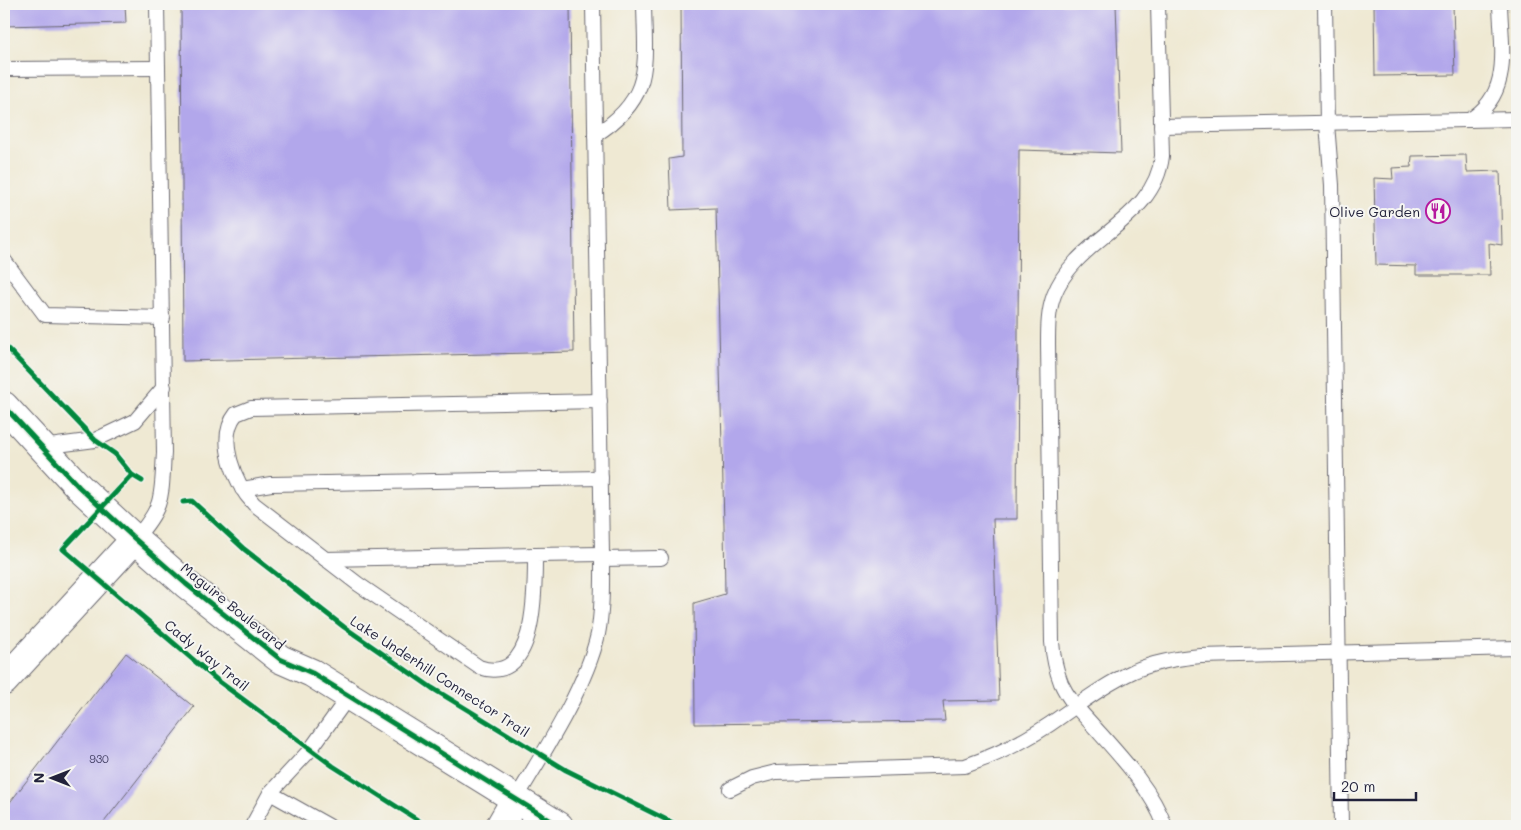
<svg xmlns="http://www.w3.org/2000/svg" width="1521" height="830" font-family="Mali,sans-serif">
	<style>
		.building { fill: #b2a7eb }
		.lines { fill: none; stroke-linecap: round; stroke-linejoin: round }
		.service-casing { stroke: #6a6870; stroke-width: 16 }
		.minor-casing { stroke: #6a6870; stroke-width: 30 }
		.tertiary-casing { stroke: #6a6870; stroke-width: 30 }
		.service { stroke: #fff; stroke-width: 14 }
		.minor { stroke: #fff; stroke-width: 28 }
		.tertiary { stroke: #fff; stroke-width: 28 }
		.cycleway-casing { stroke: #f6f6f2; stroke-width: 8 }
		.cycleway { stroke: #00873e; stroke-width: 5 }
		.labels { text-anchor: middle; dominant-baseline: central; stroke-width: 4; stroke-linejoin: round; paint-order: stroke }
		.number-label { font-size: 11px; fill: #464367 }
		.poi-label { font-size: 14px; fill: #22223b; stroke: #f6f6f2; text-anchor: end }
		.street-label { font-size: 14px; fill: #22223b; stroke: #f6f6f2 }
	</style>
	<rect width="100%" height="100%" fill="#f6f6f2"/>
	<filter id="ink" filterUnits="userSpaceOnUse"><feTurbulence type="fractalNoise" baseFrequency=".02" numOctaves="2"/><feDisplacementMap in="SourceGraphic" scale="10" xChannelSelector="R" yChannelSelector="G"/><feConvolveMatrix kernelMatrix="1 2 1 2 8 2 1 2 1" color-interpolation-filters="sRGB"/></filter>
	<filter id="wash" filterUnits="userSpaceOnUse"><feTurbulence type="fractalNoise" baseFrequency=".0096" numOctaves="4" result="noise"/><feDisplacementMap in="SourceGraphic" scale="20" xChannelSelector="R" yChannelSelector="G"/><feGaussianBlur stdDeviation="1.12" result="paint"/><feColorMatrix in="noise" values="0 0 0 0 0 0 0 0 0 0 0 0 0 0 0 0 0 1.4 0 .05"/><feComposite in="paint" operator="in"/></filter>
	<g filter="url(#wash)">
		<rect width="100%" height="100%" fill="#efe9d3"/>
		<g id="blocks">
			<g class="building">
				<path d="M4,4h121l1,19 -122,3z"/>
				<path d="M181,4h389l4,348 -391,9z"/>
				<path d="M681,4h435l5,149 -102,-3 -2,369h-24l6,181 -56,1 2,20 -250,3 -1,-121 31,-9 -1,-69 -8,-317 -45,2 -2,-51 13,-2z"/>
				<path d="M1374,4h79l2,71 -80,1z"/>
				<path d="M1466,155l1,17 33,-1 2,74 -13,-2 1,32h-74v-9l-40,-1 -2,-87 19,1 -1,-11 19,-1 1,-11z"/>
				<path d="M126,653l68,54 -93,119h-97v-16z"/>
			</g>
		</g>
	</g>
	<g filter="url(#ink)">
		<use href="#blocks" fill-opacity="0" stroke="#6a6870" stroke-width="1"/>
		<g class="lines">
			<defs>
				<g id="service">
					<path d="M1158,4l4,152c-7,65 -86,81 -108,139 -6,16 -6,33 -6,49l4,298c1,14 4,28 9,41 8,18 22,31 35,46 26,29 56,61 69,97"/>
					<path d="M1325,4l2,120 5,61 9,641"/>
					<path d="M4,69l154,-1"/>
					<path d="M1469,120c44,-26 32,-73 31,-116"/>
					<path d="M1161,126l356,-7"/>
					<path d="M595,135c59,-37 50,-70 49,-131"/>
					<path d="M4,260l41,55 118,3"/>
					<path d="M600,401l-349,7 -15,6c-20,25 -1,70 18,90l104,80 121,83c58,20 56,-77 56,-112l67,-1"/>
					<path d="M42,447l53,-7 40,-19 29,-34"/>
					<path d="M242,489l29,-5 330,-6"/>
					<path d="M135,539c30,-34 26,-42 29,-86l-7,-449"/>
					<path d="M325,559l210,-4"/>
					<path d="M602,559l59,-1"/>
					<path d="M730,789l22,-11 24,-6 189,-6c35,-12 68,-29 98,-51 23,-16 45,-32 71,-44 21,-9 44,-13 67,-15l316,-8"/>
					<path d="M270,793l59,33"/>
					<path d="M515,800c29,-48 71,-113 83,-166 5,-26 4,-55 4,-80l-9,-550"/>
					<path d="M252,826l18,-33 40,-43 39,-54"/>
				</g>
				<g id="minor">
					<path d="M4,681l131,-142"/>
					<path d="M500,826l15,-26"/>
				</g>
				<path id="tertiary" d="M4,406l75,81 56,52 51,45 94,75 32,14 247,153"/>
			</defs>
			<use href="#service" class="service-casing"/>
			<use href="#minor" class="minor-casing"/>
			<use href="#tertiary" class="tertiary-casing"/>
			<use href="#service" class="service"/>
			<use href="#minor" class="minor"/>
			<use href="#tertiary" class="tertiary"/>
			<defs>
				<g id="cycleway">
					<path d="M4,345l91,95 20,14 17,21 10,6"/>
					<path d="M4,406l75,81 56,52 51,45 94,75 32,14 247,153"/>
					<path d="M132,475l-69,74 154,131 116,86 94,60"/>
					<path d="M183,502l9,-1 52,48 100,78 88,61 134,82 113,56"/>
				</g>
			</defs>
			<use href="#cycleway" class="cycleway-casing"/>
			<use href="#cycleway" class="cycleway"/>
		</g>
	</g>
	<defs>
		<symbol id="restaurant-ring" viewBox="-11 -11 22 22"><circle r="9.5" fill="#f6f6f2" stroke="#b5179e" stroke-width="1.5"/><path d="M-5-6h1v4h1v-4h1v4h1v-4h1v5L-1.5 .5V6h-2V.5L-5-1ZM5-6V6H3V1.5H1.5Q1.5-4 5-6Z" fill="#b5179e"/></symbol>
	</defs>
	<g fill-rule="evenodd">
		<use href="#restaurant-ring" x="1424" y="197" width="28" height="28"/>
	</g>
	<g class="labels">
		<g class="number-label">
			<text x="99" y="758">930</text>
		</g>
		<g class="poi-label">
			<text x="1420" y="211">Olive Garden</text>
		</g>
		<g class="street-label">
			<text transform="translate(233 606) rotate(39)">Maguire Boulevard</text>
			<text transform="translate(207 655) rotate(39)">Cady Way Trail</text>
			<text transform="translate(440 676) rotate(33)">Lake Underhill Connector Trail</text>
		</g>
	</g>
	<rect width="1521" height="830" fill="none" stroke="#f6f6f2" stroke-width="20"/>
	<g transform="translate(52 778) rotate(270)" stroke="#f6f6f2" stroke-width="4" paint-order="stroke">
	<path d="M0-4L9 19L0 12L-9 19Z" fill="#22223b"/>
	<text y="-8" font-size="14" font-weight="bold" text-anchor="middle" fill="#22223b">N</text>
	</g>
	<path d="M1334 792v8h82v-8" fill="none" stroke="#22223b" stroke-width="2.5"/>
	<text x="1341" y="792" font-size="15" fill="#22223b" stroke="#f6f6f2" stroke-width="4" paint-order="stroke">20 m</text>
</svg>
